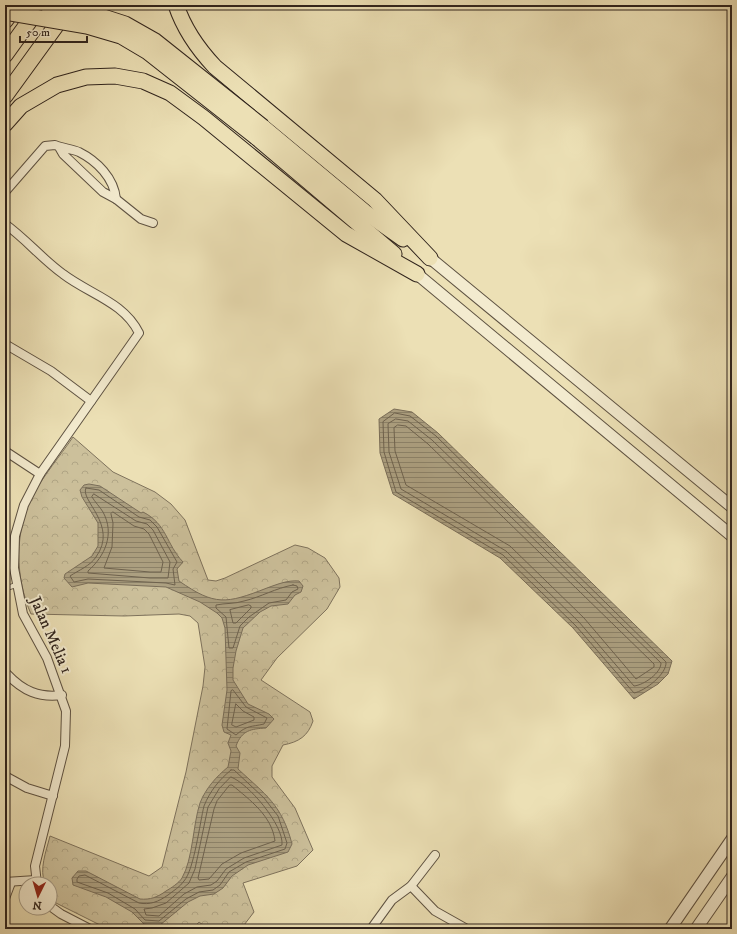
<svg xmlns="http://www.w3.org/2000/svg" width="737" height="934" font-family="'IM FELL DW Pica',serif">
	<style>
		.forest { fill: url(#forest-crowns); stroke: #7e725c }
		.water { fill: url(#water-rules); stroke: #7a6e59 }
		.lines { fill: none; stroke-linecap: round; stroke-linejoin: round }
		.shore { stroke: #6e624e; stroke-width: 1 }
		.service-casing { stroke: #5e5242; stroke-width: 6 }
		.minor-casing { stroke: #5e5242; stroke-width: 10 }
		.tertiary-casing { stroke: #5e5242; stroke-width: 13 }
		.motorway-casing { stroke: #2f231c; stroke-width: 17 }
		.service { stroke: #f3ebcf; stroke-width: 4 }
		.minor { stroke: #f3ebcf; stroke-width: 8 }
		.tertiary { stroke: #f3ebcf; stroke-width: 11 }
		.motorway { stroke: #ece0b5; stroke-width: 15 }
		.motorway-bridge-casing { stroke: #2f231c; stroke-width: 17; stroke-linecap: butt }
		.motorway-bridge { stroke: #ece0b5; stroke-width: 15 }
		.labels { text-anchor: middle; dominant-baseline: central; stroke-width: 4; stroke-linejoin: round; paint-order: stroke }
		.street-label { font-size: 16px; fill: #2f231c; stroke: #f3ebcf }
	</style>
	<defs>
		<pattern id="forest-crowns" width="20" height="18" patternUnits="userSpaceOnUse"><rect width="20" height="18" fill="#ccc09b"/><path d="M2 6a3 3 0 1 1 6 0M12 15a3 3 0 1 1 6 0" fill="none" stroke="#b0a585"/></pattern>
		<pattern id="water-rules" width="6" height="5" patternUnits="userSpaceOnUse"><rect width="6" height="5" fill="#aca081"/><path d="M0 2.5h6" fill="none" stroke="#8c8269"/></pattern>
	</defs>
	<rect width="100%" height="100%" fill="#ece0b5"/>
	<filter id="stains"><feTurbulence type="fractalNoise" baseFrequency=".005" numOctaves="4"/><feColorMatrix values="0 0 0 0 .2 0 0 0 0 .09 0 0 0 0 .02 0 0 0 .5 -.17"/></filter>
	<radialGradient id="worn" r=".72"><stop offset=".6" stop-color="#630" stop-opacity="0"/><stop offset="1" stop-color="#630" stop-opacity=".3"/></radialGradient>
	<path class="forest" d="M73,437l40,35 42,20 16,12 14,16 23,60 8,1 9,-3 70,-33 13,3 17,10 14,20 1,9 -13,22 -50,49 -16,22 49,32 3,9c-5,15 -14,21 -30,24l-11,21v11l23,31 18,42 -16,16 -54,17 11,29 -13,17h-33l-9,-7 -6,7h-85l-52,-26 -6,-8v-11h-5c-6,-15 1,-32 5,-48l99,40 13,-9 24,-95 17,-86 2,-19 -7,-44 -8,-7 -11,-2 -55,2 -93,-2c-16,-36 -17,-83 2,-119 11,-20 27,-39 40,-58z"/>
	<g class="water">
		<path d="M394,409l18,3 26,21 234,228 -4,13 -10,10 -24,15 -61,-71 -73,-70 -107,-64 -13,-41 -1,-34z"/>
		<path d="M89,484l11,2 41,27 2,-1c24,12 23,32 40,50l-6,7 2,12c36,25 47,23 88,7 11,-4 21,-8 32,-7l4,5 -2,6 -6,3 -7,9 -17,2 -11,6 -17,16 -7,23 -3,17v12l15,24 21,10 5,5 -8,9c-15,1 -24,2 -30,18l4,7 -2,16c28,26 44,36 54,75l-4,8 -40,13 -16,11 -9,12 -9,6 -14,2 -12,6 -28,23 -16,-1 -12,-12 -26,-15 -33,-12 -1,-7 6,-7h8l54,28c10,1 18,-2 26,-8 5,-3 13,-8 16,-13 11,-19 11,-54 18,-75 6,-15 16,-26 28,-36l3,-16 -3,-8 3,-8 -7,-3 -2,-7 5,-35 -2,-62 -3,-10 -5,-5 -17,-11 -34,-15 -78,-4 -16,4 -8,-9 1,-4 27,-18 6,-10v-23l-16,-26 -2,-7 4,-5z"/>
	</g>
	<g class="lines">
		<g class="shore">
			<path d="M395,413l15,3 26,20 230,226c1,12 -21,29 -32,31l-58,-67 -73,-71 -107,-63 -12,-40 -1,-30z"/>
			<path d="M396,419l12,2 24,19 229,223c0,10 -17,22 -27,23l-55,-64 -73,-71 -105,-62 -12,-37 -1,-28z"/>
			<path d="M398,425l8,1 22,18 226,220v3l-18,12 -52,-61 -74,-72 -104,-61 -11,-34 -1,-23z"/>
			<path d="M86,488l13,2 40,27 11,3 7,7 20,35 -4,7 2,16 -9,-2 -78,-4 -14,3 -4,-6c9,-6 20,-10 26,-19 23,-32 -17,-57 -10,-69z"/>
			<path d="M94,494l42,27 11,3 6,6 17,32 -2,16h-18l-62,-5v-2c17,-15 27,-37 15,-59 -3,-5 -8,-10 -11,-15z"/>
			<path d="M113,512l21,14 10,3 5,5 14,28 -2,10h-11l-46,-4 8,-21 1,-24 -2,-9z"/>
			<path d="M293,585l4,1 1,3 -6,3 -6,8 -17,3 -20,14 -9,9 -7,22h-4l-3,-31 -10,-9v-3c9,-2 19,-1 28,-4 17,-4 32,-13 49,-16z"/>
			<path d="M249,605l2,1v2l-15,15h-3l-3,-13z"/>
			<path d="M233,690l13,17 21,11 -3,6c-13,3 -17,1 -28,11l-9,-6 4,-38z"/>
			<path d="M236,704l7,7 11,6v3l-18,7 -4,-2z"/>
			<path d="M231,770h3l30,28 14,18 9,27 -2,6 -39,13 -17,10 -9,13 -7,5 -14,2 -13,7 -27,22 -14,-1 -10,-11 -27,-16 -31,-11v-3l2,-3 6,-1 54,28c11,2 19,-1 29,-8 5,-4 12,-8 16,-14 10,-11 16,-59 20,-75 6,-15 15,-26 27,-36z"/>
			<path d="M231,777c17,6 53,48 51,68l-38,13 -18,11 -9,12 -6,4 -14,2 -13,7 -25,22 -13,-1 -2,-6 8,-1 14,-5 23,-20 6,-14 13,-62 11,-18z"/>
			<path d="M230,785h2c18,15 40,31 43,56l-34,12 -19,11 -13,15 -10,1 -1,-2 16,-69 3,-8z"/>
		</g>
		<defs>
			<g id="service">
				<path d="M5,591l2,-3 9,-3"/>
				<path d="M5,904l8,-21"/>
			</g>
			<g id="minor">
				<path d="M5,192l40,-46 10,-1c7,3 17,4 24,7 18,9 35,26 37,47l-13,-7 -40,-38 -4,-7"/>
				<path d="M116,199l25,20 12,4"/>
				<path d="M5,224c21,15 37,35 58,50 26,20 61,28 76,59l-99,141 -16,31 -9,31 -1,32 9,46 24,44 19,53 -1,35 -30,120 2,18"/>
				<path d="M5,344l46,27 40,30"/>
				<path d="M5,451l35,23"/>
				<path d="M7,674c16,17 32,24 55,21"/>
				<path d="M5,776l22,12 26,8"/>
				<path d="M5,882l31,-2"/>
				<path d="M411,886l24,25 32,18"/>
				<path d="M50,906l11,8 29,15"/>
				<path d="M371,929l21,-29 19,-14 24,-31"/>
			</g>
			<g id="tertiary">
				<path d="M430,258l302,249"/>
				<path d="M417,274l315,262"/>
				<path d="M670,929l62,-90"/>
				<path d="M696,929l36,-52"/>
			</g>
			<g id="motorway">
				<path d="M176,5c8,24 22,44 39,62l160,133 55,58"/>
				<path d="M5,21l12,-16"/>
				<path d="M5,55l36,-50"/>
				<path d="M5,96l61,-84"/>
				<path d="M5,124l16,-18 36,-21 29,-8 29,-1 28,5 27,12 34,25 142,116 71,40"/>
				<path d="M263,127l102,85 38,27"/>
				<path d="M256,137l138,117"/>
			</g>
		</defs>
		<use href="#service" class="service-casing"/>
		<use href="#minor" class="minor-casing"/>
		<use href="#tertiary" class="tertiary-casing"/>
		<use href="#motorway" class="motorway-casing"/>
		<use href="#service" class="service"/>
		<use href="#minor" class="minor"/>
		<use href="#tertiary" class="tertiary"/>
		<use href="#motorway" class="motorway"/>
		<defs>
			<g id="motorway-bridge">
				<path d="M47,5l44,8 34,11 30,17 108,86"/>
				<path d="M5,12l82,14 34,10 27,16 108,85"/>
			</g>
		</defs>
		<use href="#motorway-bridge" class="motorway-bridge-casing"/>
		<use href="#motorway-bridge" class="motorway-bridge"/>
	</g>
	<g class="labels">
		<g class="street-label">
			<text transform="translate(51 635) rotate(66)">Jalan Melia 1</text>
		</g>
	</g>
	<rect width="737" height="934" fill="none" stroke="#ece0b5" stroke-width="20"/>
	<rect x="6" y="6" width="725" height="922" fill="none" stroke="#2f231c" stroke-width="2"/>
	<rect x="10" y="10" width="717" height="914" fill="none" stroke="#2f231c"/>
	<g transform="translate(38 896) rotate(185)"><circle r="19" fill="#f3ebcf" stroke="#a59b87"/>
	<path d="M0-3L7 15L0 10L-7 15Z" fill="#8f2418"/>
	<text y="-6" font-size="11" font-weight="bold" text-anchor="middle" fill="#2f231c">N</text>
	</g>
	<path d="M20 36v6h67v-6" fill="none" stroke="#2f231c" stroke-width="2"/>
	<text x="26" y="36" font-size="12" fill="#2f231c" stroke="#f3ebcf" stroke-width="3" paint-order="stroke">50 m</text>
	<rect width="100%" height="100%" filter="url(#stains)"/>
	<rect width="100%" height="100%" fill="url(#worn)"/>
</svg>
